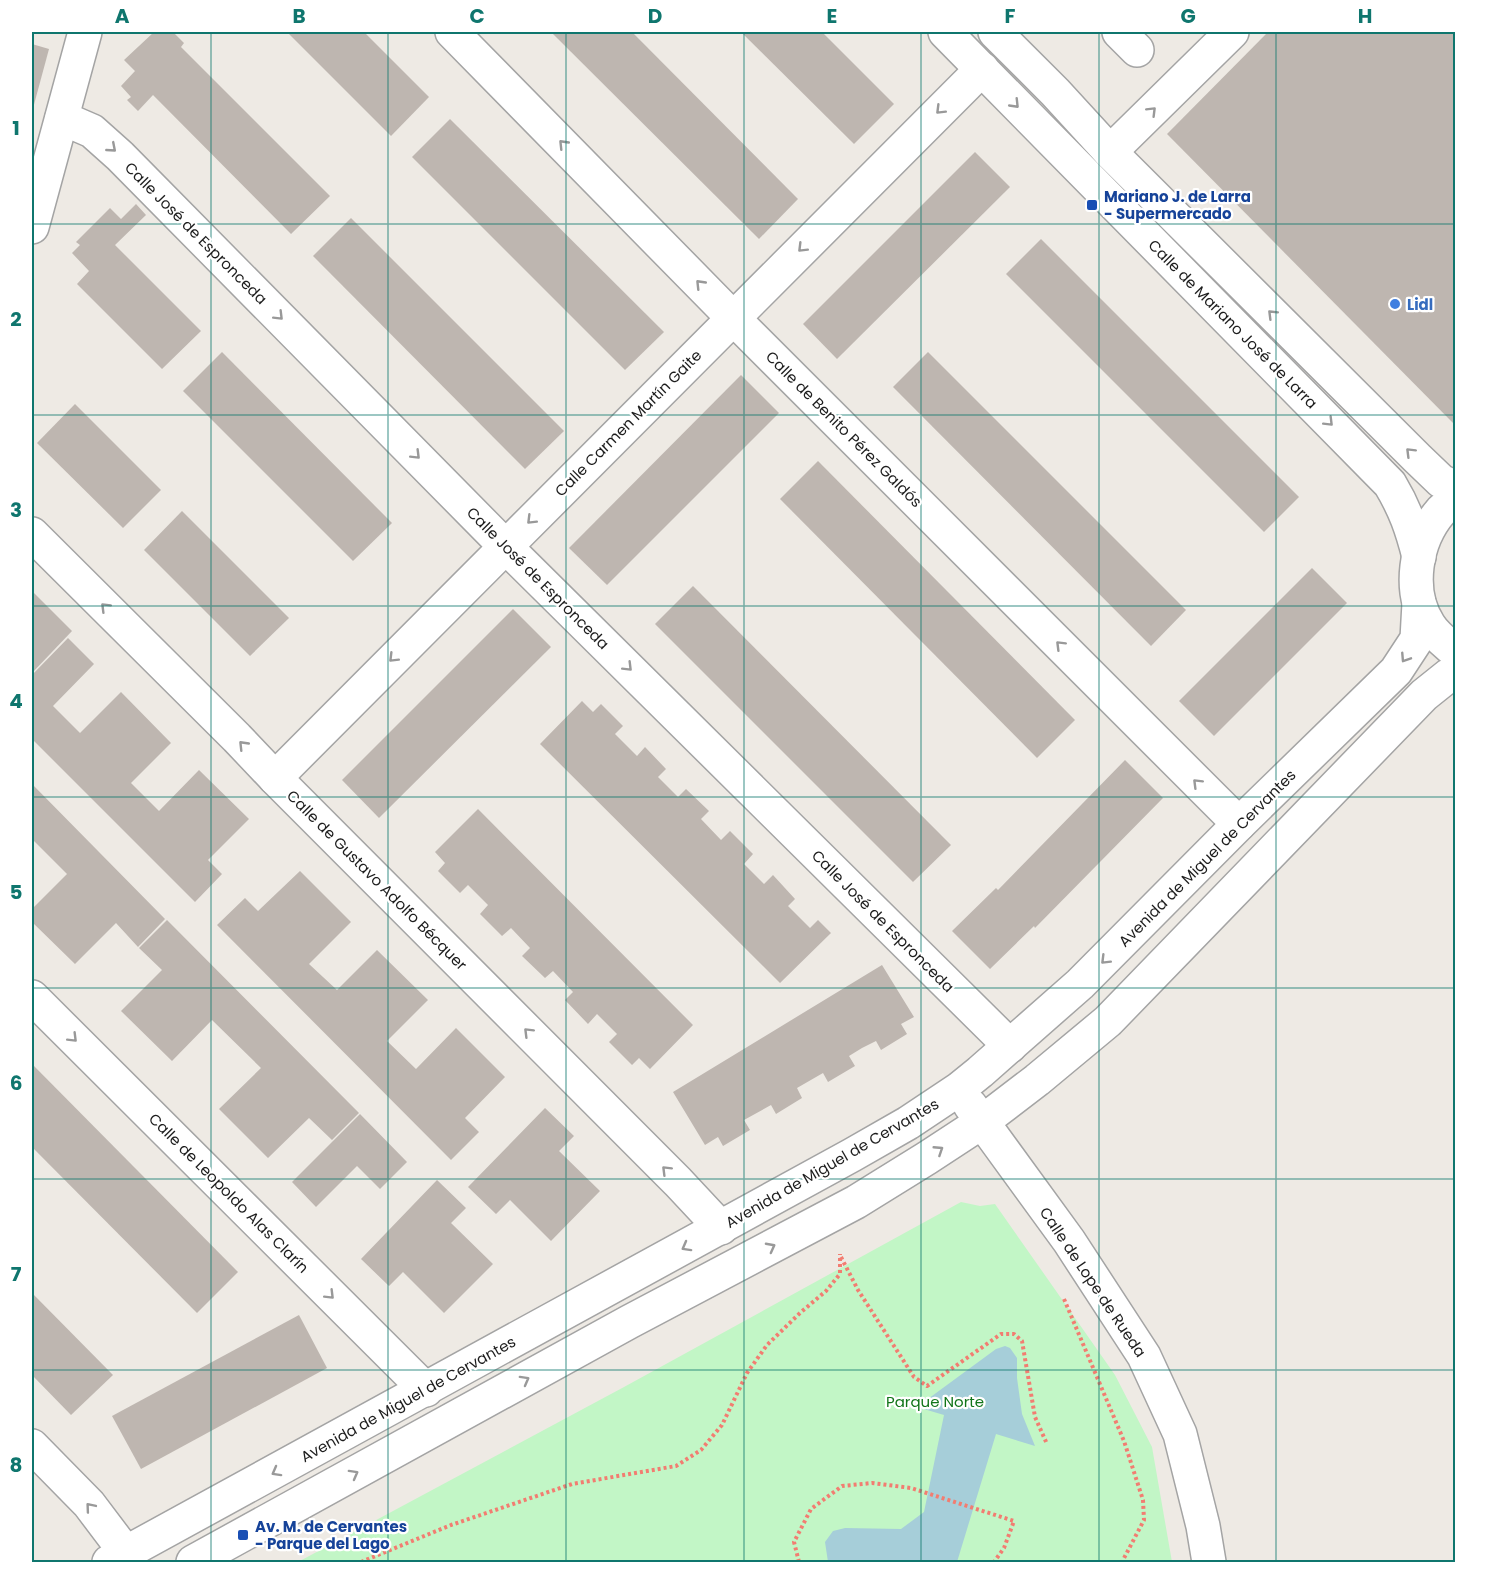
<svg xmlns="http://www.w3.org/2000/svg" width="1487" height="1594" font-family="Poppins,sans-serif">
	<style>
		.park { fill: #c2f6c6 }
		.water { fill: #a6ced9 }
		.building { fill: #beb6b0 }
		.lines { fill: none; stroke-linecap: round; stroke-linejoin: round }
		.minor-casing { stroke: #a4a4a4; stroke-width: 36 }
		.path { stroke: #f27d71; stroke-width: 4; stroke-dasharray: 3 3; stroke-linecap: butt }
		.minor { stroke: #fff; stroke-width: 33 }
		.oneway { stroke: #999 }
		.grid { fill: none; stroke: #0f766e; stroke-width: 1.5; stroke-opacity: 0.55 }
		.transit-dot { fill: #1a4fb4; stroke: #fff; stroke-width: 2 }
		.shop-dot { fill: #3f7fe0; stroke: #fff; stroke-width: 2 }
		.labels { text-anchor: middle; dominant-baseline: central; stroke-width: 4.5; stroke-linejoin: round; paint-order: stroke }
		.transit-label { font-size: 15px; font-weight: bold; fill: #164399; stroke: #fff; text-anchor: start }
		.street-label { font-size: 15px; fill: #1d1d1d; stroke: #fff }
		.shop-label { font-size: 15px; font-weight: bold; fill: #366cbe; stroke: #fff; text-anchor: start }
		.park-label { font-size: 15px; fill: #117519; stroke: #fff }
		.neatline { fill: none; stroke: #0f766e; stroke-width: 2 }
		.grid-label { font-size: 20px; text-anchor: middle; font-weight: bold; fill: #0f766e }
	</style>
	<rect width="100%" height="100%" fill="#eeeae4"/>
	<path class="park" d="M961,1202l19,4 15,-2 120,171 37,72 20,115h-874l326,-175z"/>
	<path class="water" d="M1005,1346l5,2 7,10v20l5,36 13,32 -39,-12 -39,128h-129l-3,-20 8,-11 12,-3 56,1 23,-17 20,-97 -27,-8 79,-58z"/>
	<g class="building">
		<path d="M154,32h19l11,11 -3,4 149,149 -39,38 -138,-139 -15,16 -11,-11 4,-3 -10,-11 14,-15 -11,-11z"/>
		<path d="M287,32h77l65,65 -38,39z"/>
		<path d="M551,32h81l166,167 -39,40z"/>
		<path d="M741,32h81l72,72 -40,40z"/>
		<path d="M1268,32h188v394l-289,-292z"/>
		<path d="M32,44l17,5 -17,63z"/>
		<path d="M450,119l214,213 -39,38 -213,-213z"/>
		<path d="M975,152l35,35 -173,172 -34,-35z"/>
		<path d="M136,204l10,11 -31,30 86,86 -39,38 -85,-85 12,-13 -17,-18 8,-8 -4,-3 34,-34 11,11z"/>
		<path d="M351,218l213,213 -39,38 -212,-213z"/>
		<path d="M1041,239l258,258 -35,35 -258,-258z"/>
		<path d="M222,352l170,171 -39,38 -170,-170z"/>
		<path d="M928,352l258,258 -35,36 -258,-259z"/>
		<path d="M741,375l38,38 -172,172 -38,-37z"/>
		<path d="M75,404l86,86 -38,38 -86,-85z"/>
		<path d="M818,461l257,259 -38,38 -257,-259z"/>
		<path d="M182,511l107,107 -39,38 -106,-106z"/>
		<path d="M1312,568l35,35 -133,133 -35,-35z"/>
		<path d="M693,586l258,259 -38,37 -258,-258z"/>
		<path d="M32,591l40,40 -40,42z"/>
		<path d="M513,609l38,38 -172,171 -37,-38z"/>
		<path d="M68,638l26,26 -41,42 27,27 41,-41 50,51 -40,40 28,28 40,-41 50,49 -41,41 14,14 -27,28 -163,-163v-64z"/>
		<path d="M582,701l11,11 8,-8 22,22 -8,8 22,22 8,-9 21,22 -8,8 20,20 8,-8 23,22 -8,8 20,21 9,-9 23,23 -9,10 20,20 9,-9 22,24 -7,7 22,22 8,-8 13,13 -51,50 -240,-239z"/>
		<path d="M1125,760l38,38 -128,130 -1,-2 -44,43 -38,-38 44,-43 2,2z"/>
		<path d="M32,784l133,135 -27,28 -22,-24 -41,41 -43,-42v-13l35,-35 -35,-35z"/>
		<path d="M478,809l215,216 -43,44 -11,-11 -7,7 -23,-23 8,-8 -20,-20 -9,10 -23,-24 8,-8 -20,-21 -8,7 -23,-22 8,-8 -19,-20 -9,8 -22,-22 8,-9 -20,-20 -8,8 -22,-22 7,-8 -10,-11z"/>
		<path d="M300,871l51,51 -42,42 28,26 40,-40 51,50 -41,41 29,28 40,-41 49,49 -40,41 14,14 -28,28 -234,-235 28,-27 13,13z"/>
		<path d="M167,920l192,193 -27,27 -23,-22 -41,40 -49,-49 42,-41 -49,-48 -40,41 -51,-50 41,-41 -23,-22z"/>
		<path d="M882,965l32,52 -13,7 6,10 -26,16 -5,-9 -14,7 -13,8 6,10 -27,16 -5,-9 -26,15 5,10 -26,16 -5,-9 -27,15 6,10 -27,16 -5,-9 -13,8 -32,-53z"/>
		<path d="M32,1064l206,208 -41,41 -165,-166z"/>
		<path d="M545,1108l29,28 -15,15 41,40 -49,50 -41,-41 -14,14 -28,-27z"/>
		<path d="M360,1114l47,48 -27,27 -23,-23 -41,41 -24,-25z"/>
		<path d="M437,1180l29,28 -15,15 42,41 -49,49 -41,-41 -14,14 -28,-27z"/>
		<path d="M32,1293l81,82 -42,40 -39,-40z"/>
		<path d="M299,1315l28,53 -186,101 -29,-53z"/>
	</g>
	<g class="lines">
		<defs>
			<g id="minor">
				<path d="M452,32l281,286 506,506"/>
				<path d="M945,32l445,452c15,25 22,45 29,73"/>
				<path d="M995,32l60,60 55,60 307,306 24,23 15,7"/>
				<path d="M1119,32l18,18"/>
				<path d="M62,118l30,13 28,25 385,390 505,500"/>
				<path d="M1110,152l122,-120"/>
				<path d="M32,227l53,-195"/>
				<path d="M1456,499c-5,4 -11,8 -15,12 -26,30 -34,80 -12,114 6,10 18,19 27,27"/>
				<path d="M32,534l205,204 38,40 403,404 43,46"/>
				<path d="M275,778l707,-709"/>
				<path d="M32,997l394,393"/>
				<path d="M970,1105l99,136 75,115 36,78 23,92 6,36"/>
				<path d="M32,1446l57,58 37,49"/>
				<path d="M109,1562l743,-407 56,-32 51,-34 21,-17 100,-88 159,-160 157,-153 21,-32 2,-36"/>
				<path d="M193,1562l436,-240 227,-120 71,-44 55,-36 55,-42 71,-59 316,-326 25,-20 7,-2"/>
			</g>
		</defs>
		<use href="#minor" class="minor-casing"/>
		<g class="path">
			<path d="M841,1257l17,33 36,56 20,31 13,9 74,-52h13l8,7 13,76 12,27"/>
			<path d="M1064,1299l60,142 19,59 1,20 -22,42"/>
			<path d="M361,1562l90,-37 121,-41 104,-18 25,-16 21,-25 25,-52 20,-28 33,-32 26,-22 14,-17v-20"/>
			<path d="M799,1562l-5,-20 17,-33 31,-23 30,-3 39,5 103,33 -10,27 -10,14"/>
		</g>
		<use href="#minor" class="minor"/>
	</g>
	<defs><path id="oneway-chevron" d="M-2-3.5L2.5 0L-2 3.5" fill="none" stroke-width="1.6" stroke-linecap="round" stroke-linejoin="round" transform="scale(1.5)"/></defs>
	<g class="oneway">
		<use href="#oneway-chevron" transform="translate(1015 104) rotate(46)"/>
		<use href="#oneway-chevron" transform="translate(940 110) rotate(135)"/>
		<use href="#oneway-chevron" transform="translate(1152 111) rotate(-45)"/>
		<use href="#oneway-chevron" transform="translate(563 144) rotate(-134)"/>
		<use href="#oneway-chevron" transform="translate(112 148) rotate(41)"/>
		<use href="#oneway-chevron" transform="translate(802 248) rotate(135)"/>
		<use href="#oneway-chevron" transform="translate(700 284) rotate(-134)"/>
		<use href="#oneway-chevron" transform="translate(1272 314) rotate(-135)"/>
		<use href="#oneway-chevron" transform="translate(279 316) rotate(45)"/>
		<use href="#oneway-chevron" transform="translate(1329 422) rotate(45)"/>
		<use href="#oneway-chevron" transform="translate(1410 452) rotate(-135)"/>
		<use href="#oneway-chevron" transform="translate(416 455) rotate(45)"/>
		<use href="#oneway-chevron" transform="translate(531 520) rotate(135)"/>
		<use href="#oneway-chevron" transform="translate(105 607) rotate(-135)"/>
		<use href="#oneway-chevron" transform="translate(1060 645) rotate(-135)"/>
		<use href="#oneway-chevron" transform="translate(393 658) rotate(135)"/>
		<use href="#oneway-chevron" transform="translate(1405 658) rotate(123)"/>
		<use href="#oneway-chevron" transform="translate(628 667) rotate(45)"/>
		<use href="#oneway-chevron" transform="translate(243 745) rotate(-134)"/>
		<use href="#oneway-chevron" transform="translate(1197 783) rotate(-135)"/>
		<use href="#oneway-chevron" transform="translate(1105 960) rotate(135)"/>
		<use href="#oneway-chevron" transform="translate(528 1032) rotate(-135)"/>
		<use href="#oneway-chevron" transform="translate(73 1038) rotate(45)"/>
		<use href="#oneway-chevron" transform="translate(939 1150) rotate(-33)"/>
		<use href="#oneway-chevron" transform="translate(666 1170) rotate(-135)"/>
		<use href="#oneway-chevron" transform="translate(686 1247) rotate(151)"/>
		<use href="#oneway-chevron" transform="translate(771 1247) rotate(-28)"/>
		<use href="#oneway-chevron" transform="translate(330 1295) rotate(45)"/>
		<use href="#oneway-chevron" transform="translate(525 1380) rotate(-29)"/>
		<use href="#oneway-chevron" transform="translate(276 1472) rotate(151)"/>
		<use href="#oneway-chevron" transform="translate(354 1474) rotate(-29)"/>
		<use href="#oneway-chevron" transform="translate(90 1507) rotate(-130)"/>
	</g>
	<path class="grid" d="M211,32v1530M388,32v1530M566,32v1530M744,32v1530M921,32v1530M1099,32v1530M1276,32v1530M32,224h1424M32,415h1424M32,606h1424M32,797h1424M32,988h1424M32,1179h1424M32,1370h1424"/>
	<g class="transit-dot">
		<rect x="1086" y="199" width="12" height="12" rx="3"/>
		<rect x="237" y="1529" width="12" height="12" rx="3"/>
	</g>
	<circle class="shop-dot" cx="1395" cy="304" r="6"/>
	<g class="labels">
		<g class="transit-label">
			<text x="1104" y="196">Mariano J. de Larra<tspan x="1104" dy="17">- Supermercado</tspan></text>
			<text x="255" y="1526">Av. M. de Cervantes<tspan x="255" dy="17">- Parque del Lago</tspan></text>
		</g>
		<g class="street-label">
			<text transform="translate(196 233) rotate(45)">Calle José de Espronceda</text>
			<text transform="translate(1233 324) rotate(45)">Calle de Mariano José de Larra</text>
			<text transform="translate(628 423) rotate(-45)">Calle Carmen Martín Gaite</text>
			<text transform="translate(844 429) rotate(45)">Calle de Benito Pérez Galdós</text>
			<text transform="translate(538 578) rotate(45)">Calle José de Espronceda</text>
			<text transform="translate(1207 858) rotate(-45)">Avenida de Miguel de Cervantes</text>
			<text transform="translate(377 880) rotate(45)">Calle de Gustavo Adolfo Bécquer</text>
			<text transform="translate(883 921) rotate(45)">Calle José de Espronceda</text>
			<text transform="translate(832 1163) rotate(-30)">Avenida de Miguel de Cervantes</text>
			<text transform="translate(229 1193) rotate(45)">Calle de Leopoldo Alas Clarín</text>
			<text transform="translate(1093 1282) rotate(56)">Calle de Lope de Rueda</text>
			<text transform="translate(408 1399) rotate(-29)">Avenida de Miguel de Cervantes</text>
		</g>
		<g class="shop-label">
			<text x="1407" y="304">Lidl</text>
		</g>
		<g class="park-label">
			<text x="935" y="1401">Parque Norte</text>
		</g>
	</g>
	<rect width="1487" height="1594" fill="none" stroke="#ffffff" stroke-width="66"/>
	<rect x="33" y="33" width="1421" height="1528" class="neatline"/>
	<g class="grid-label">
		<text x="122" y="23">A</text>
		<text x="299" y="23">B</text>
		<text x="477" y="23">C</text>
		<text x="655" y="23">D</text>
		<text x="832" y="23">E</text>
		<text x="1010" y="23">F</text>
		<text x="1188" y="23">G</text>
		<text x="1365" y="23">H</text>
		<text x="16" y="135">1</text>
		<text x="16" y="326">2</text>
		<text x="16" y="517">3</text>
		<text x="16" y="708">4</text>
		<text x="16" y="899">5</text>
		<text x="16" y="1090">6</text>
		<text x="16" y="1281">7</text>
		<text x="16" y="1472">8</text>
	</g>
</svg>
